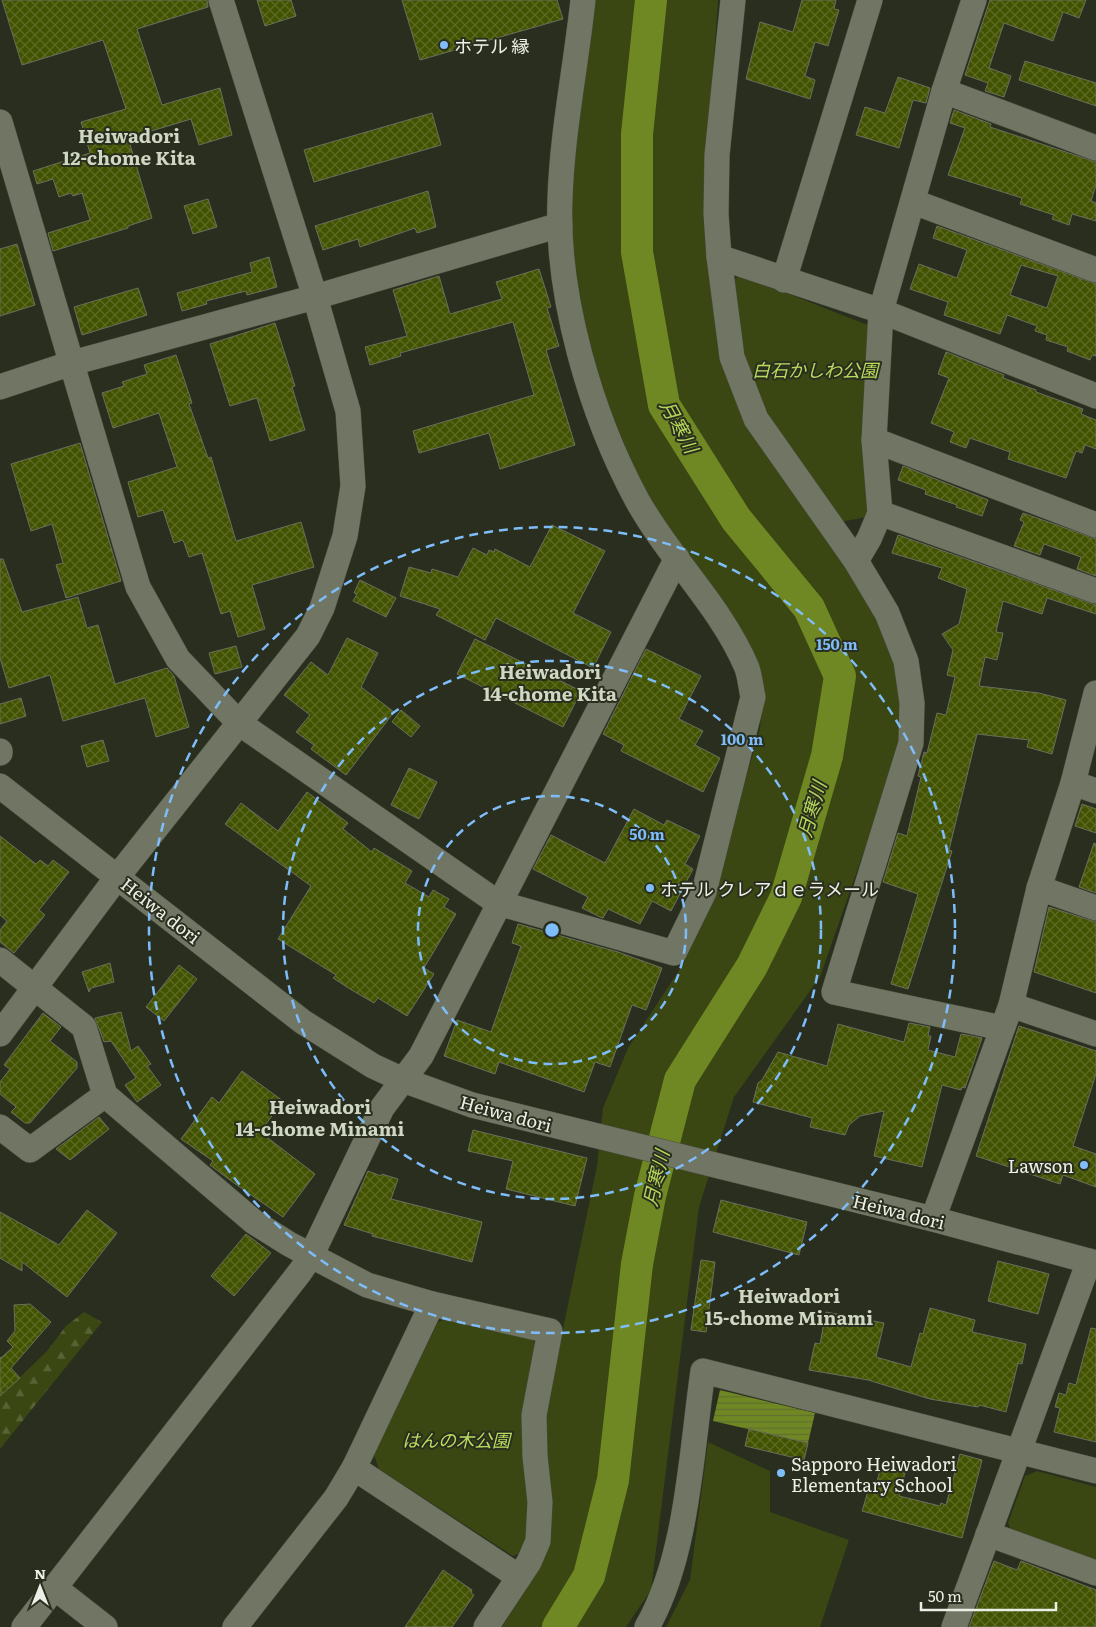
<svg xmlns="http://www.w3.org/2000/svg" width="1096" height="1627" font-family="Literata,'Noto Sans JP',serif">
	<style>
		.forest { fill: url(#forest-firs) }
		.park { fill: #3a4713 }
		.water { fill: url(#water-rules) }
		.lines { fill: none; stroke-linecap: round; stroke-linejoin: round }
		.river { stroke: #708823; stroke-width: 32 }
		.building { fill: url(#building-cross-hatch); stroke: #696f5d; fill-rule: evenodd }
		.minor-casing { stroke: #464a3c; stroke-width: 26 }
		.minor { stroke: #707663; stroke-width: 25 }
		.ring { fill: none; stroke: #7fbdfa; stroke-width: 2.5; stroke-dasharray: 9 6 }
		.poi-dot { fill: #7fbdfa; stroke: #292e1e; stroke-width: 2 }
		.labels { text-anchor: middle; dominant-baseline: central; stroke-width: 4; stroke-linejoin: round; paint-order: stroke }
		.poi-label { font-size: 18px; fill: #ecefe5; stroke: #292e1e; text-anchor: start }
		.park-label { font-size: 18px; font-style: italic; fill: #b9db5d; stroke: #292e1e }
		.street-label { font-size: 18px; fill: #ecefe5; stroke: #292e1e }
		.neighbourhood-label { font-size: 19px; font-weight: bold; fill: #d0d7c3; stroke: #292e1e }
		.water-label { font-size: 19px; font-style: italic; fill: #b6d759; stroke: #292e1e }
		.centre { fill: #7fbdfa; stroke: #292e1e; stroke-width: 2.5 }
		.ring-label { font-size: 15px; text-anchor: middle; font-weight: bold; fill: #7fbdfa; stroke: #292e1e; stroke-width: 4; stroke-linejoin: round; paint-order: stroke }
	</style>
	<defs>
		<pattern id="forest-firs" width="22" height="20" patternUnits="userSpaceOnUse" patternTransform="scale(1.25)"><rect width="22" height="20" fill="#3a4713"/><path d="M5 1l3.5 6h-7zM16 11l3.5 6h-7z" fill="#576235"/></pattern>
		<pattern id="water-rules" width="6" height="5" patternUnits="userSpaceOnUse" patternTransform="scale(1.25)"><rect width="6" height="5" fill="#708823"/><path d="M0 2.5h6" fill="none" stroke="#606e31"/></pattern>
		<pattern id="building-cross-hatch" width="8" height="8" patternUnits="userSpaceOnUse" patternTransform="scale(1.25)"><rect width="8" height="8" fill="#415200"/><path d="M0 0l8 8M0 8l8-8" fill="none" stroke="#5d6b25"/></pattern>
	</defs>
	<rect width="100%" height="100%" fill="#292e1e"/>
	<path class="forest" d="M84,1312l18,10 -102,127v-64l6,6 41,-40 19,-25z"/>
	<g class="park">
		<path d="M591,0h127l-15,216 7,68 16,76 145,244 26,61 4,35 -1,33 -8,38 -72,206 -86,120 -35,110 -48,383 -25,37h-124l36,-56 7,-120v-36l52,-249 6,-58 25,-60 54,-82 32,-73 46,-165 4,-40 -117,-191 -44,-102 -26,-100 -7,-100z"/>
		<path d="M741,275l129,51 2,190 -32,6c-31,-41 -72,-98 -89,-147 -10,-30 -15,-62 -21,-93z"/>
		<path d="M446,1319l85,18 5,8 -9,192 -6,16 -8,3 -134,-87 -5,-14 64,-133z"/>
		<path d="M708,1442l62,29v41l79,28 -29,87h-154l24,-47z"/>
		<path d="M1037,1471l59,16v76l-84,-31 -4,-9 17,-47z"/>
	</g>
	<path class="water" d="M720,1390l95,23 -7,30 -95,-22z"/>
	<g class="lines">
		<path class="river" d="M558,1627l31,-51 24,-96 24,-216 13,-68 30,-116 72,-114 34,-69 41,-141 13,-80 -31,-68 -73,-89 -72,-114 -27,-153v-118l14,-134"/>
	</g>
	<g class="building">
		<path d="M2,0h205l1,7 -71,22 25,76 58,-17 12,47 -33,10 -8,-26 -63,19 24,80 -24,8v2l-75,23 -5,-18 42,-13 -8,-27 -9,3 -2,-3 -12,4 -6,-18 -16,5 -4,-13 57,-18 -9,-31 45,-13 -23,-69 -81,25z"/>
		<path d="M257,0h34l5,16 -31,10z"/>
		<path d="M402,0h155l6,19 -143,41z"/>
		<path d="M802,0h34l-2,9 5,1 -11,36 -13,-4 -10,34 10,4 -5,19 -64,-20 14,-57 33,10z"/>
		<path d="M990,0h96l-7,18 -16,-6 -10,29 -49,-18 -15,45 22,8 -7,21 -19,-6 3,-8 -23,-8z"/>
		<path d="M1025,61l71,22v23l-77,-26z"/>
		<path d="M898,77l32,11 -4,15 -13,-3 -14,48 -43,-13 9,-28 20,6z"/>
		<path d="M954,110l37,14 -1,3 106,35v23l-5,16 5,2v18l-24,-7 -3,11 -17,-6 2,-4 -34,-11 2,-6 -74,-23 17,-47 -15,-5z"/>
		<path d="M432,113l9,32 -127,37 -10,-32z"/>
		<path d="M428,191l8,36 -19,6 -2,-5 -55,19 -2,-8 -35,11 -8,-24z"/>
		<path d="M208,199l9,28 -24,7 -9,-28z"/>
		<path d="M937,226l159,58v72l-4,-1 -2,5 -23,-9 1,-4 -22,-7 1,-5 -12,-4 2,-5 -30,-11 -7,19 -56,-19 4,-13 -38,-13 9,-25 38,14 10,-28 -34,-12zM1021,265l37,11 -11,32 -37,-13z"/>
		<path d="M17,244l18,61 -35,11v-67z"/>
		<path d="M269,257l8,30 -30,8 -1,-4 -40,10 1,3 -25,7 -5,-18 75,-21 -2,-9z"/>
		<path d="M539,269l12,38 -4,1 12,38 -13,4 29,95 -75,24 -11,-36 -70,20 -6,-22 121,-36 -21,-73 -113,31 1,3 -31,9 -5,-18 42,-11 -14,-46 46,-14 11,38 52,-15 -6,-17z"/>
		<path d="M138,288l9,27 -65,20 -8,-28z"/>
		<path d="M275,323l20,63 -3,1 13,43 -35,11 -13,-43 -27,8 -20,-62z"/>
		<path d="M946,352l58,23 -1,3 33,12v2l47,17 -2,5 15,6v29l-11,-4 -3,8 -6,-2 -10,27 -58,-19 2,-7 -40,-14 -4,10 -16,-6 4,-10 -23,-9 18,-45 -11,-4z"/>
		<path d="M176,355l16,48 -3,1 19,54 3,-1 25,84 65,-19 13,45 -62,18 13,44 -27,8 -8,-26 -9,3 -19,-61 -13,4 -6,-17 -9,3 -11,-33 -25,7 -10,-35 49,-15 -18,-54 -46,15 -11,-35 22,-7 -2,-4 25,-8 -3,-9z"/>
		<path d="M80,443l41,138 -55,17 -10,-33 7,-2 -11,-39 -21,7 -20,-67z"/>
		<path d="M903,466l85,34 -6,16 -26,-9 1,-2 -32,-11 1,-4 -28,-10z"/>
		<path d="M1023,513l73,26v37l-19,-7 4,-12 -37,-13 -4,11 -26,-9 10,-24 -4,-2z"/>
		<path d="M552,525l53,26 -32,62 38,19 -18,36 -97,-50 -11,22 -49,-25 4,-6 -40,-13 9,-29 22,6 1,-4 26,8 15,-29 14,7 2,-5 5,2 1,-3 35,18z"/>
		<path d="M898,535l198,70v9l-49,-16 -5,16 -39,-13 -7,31 7,1 -6,27 -12,-3 -6,29 60,7 27,7 -14,54 -25,-7 2,-7 -52,-6 -28,116 3,1 -44,138 -17,-5 27,-90 -35,-12 15,-49 9,3 14,-59 -3,-1 6,-24 3,1 10,-40 9,2 9,-38 -8,-2 6,-25 -11,-16 17,-10 8,-35 -29,-11 4,-10 -50,-15z"/>
		<path d="M0,559h3l19,53 56,-15 9,31 11,-3 17,59 52,-16 7,8 15,51 -33,10 -11,-39 -82,23 -13,-46 -41,13 -9,-30z"/>
		<path d="M360,580l36,18 -10,19 -33,-16 4,-7 -3,-1z"/>
		<path d="M347,638l31,15 -17,34 33,25 -48,63 -35,-26 3,-4 -18,-13 14,-17 -26,-20 27,-33 17,13z"/>
		<path d="M475,639l106,52 -18,36 -106,-53z"/>
		<path d="M236,646l6,21 -27,7 -6,-21z"/>
		<path d="M646,649l55,27 -22,43 24,12 -8,14 25,13 -17,34 -82,-41 3,-6 -21,-11z"/>
		<path d="M21,698l5,18 -26,8v-20z"/>
		<path d="M401,710l19,16 -9,11 -19,-15z"/>
		<path d="M103,740l6,21 -22,6 -6,-21z"/>
		<path d="M409,768l28,14 -18,37 -28,-14z"/>
		<path d="M307,792l41,31 -5,6 29,23 2,-4 38,23 -7,12 24,14 4,-7 16,9 -5,8 12,7 -32,54 10,6 -27,42 -29,-18 -4,5 -24,-14 -17,-11 3,-3 -58,-36 33,-53 -86,-62 16,-21 37,28z"/>
		<path d="M1082,804l14,5v24l-21,-7z"/>
		<path d="M634,809l30,16 3,-5 33,16 -15,28 8,5 -22,42 -19,-10 -12,23 -32,-15 -5,9 -3,-1 -18,-9 6,-11 -55,-28 18,-34 54,28z"/>
		<path d="M0,836l36,28 4,-4 8,6 5,-6 16,12 -30,38 6,5 -31,38 -14,-11v-12l7,-9 -7,-6z"/>
		<path d="M1094,843l2,1v49l-17,-6z"/>
		<path d="M1049,907l47,15v71l-62,-21z"/>
		<path d="M518,924l100,28 44,16 -16,42 -14,-5 -22,62 -15,-5 -11,30 -85,-30 -4,12 -51,-18 13,-36 34,12 30,-86 -9,-3z"/>
		<path d="M110,963l4,19 -23,6 -2,4 -7,-20z"/>
		<path d="M179,965l18,14 -33,42 -18,-14z"/>
		<path d="M121,1012l10,39 7,-5 13,18 -4,2 14,19 -24,17 -12,-17 11,-7 -25,-37 -7,1 -9,-24z"/>
		<path d="M43,1013l18,14 -11,14 27,21v6l-47,55h-5l-14,-11 5,-5 -16,-13v-12l10,-13 -6,-4z"/>
		<path d="M909,1023l21,4 -2,9h3l-3,14 27,7 6,-23 21,4 -17,50 -3,-1 -1,3 -19,-5 -20,82 -48,-11 10,-45 -24,5 -11,9 -4,10 -35,-8 2,-9 -59,-16 5,-19 4,-3 16,-28 49,14 11,-42 66,18z"/>
		<path d="M1019,1026l77,25v23l-23,72 23,8v33l-33,-12 -3,9 -84,-28z"/>
		<path d="M242,1071l41,30 -23,31 55,42 -32,43 -49,-34 -24,-18 3,-4 -32,-22 31,-42 7,6z"/>
		<path d="M99,1117l10,12 -39,31 -14,-11z"/>
		<path d="M473,1130l114,28 -12,48 -69,-17 7,-28 -45,-10z"/>
		<path d="M368,1171l13,5 1,-2 16,5 -7,20 91,23 -10,40 -100,-26 1,-2 -29,-9z"/>
		<path d="M721,1200l86,22 -8,33 -86,-23z"/>
		<path d="M87,1210l30,23 -50,64 -45,-35v9l-22,-13v-46l59,33z"/>
		<path d="M246,1234l25,19 -37,43 -23,-20z"/>
		<path d="M701,1260l14,2 -9,70 -15,-2z"/>
		<path d="M998,1261l51,13 -11,40 -50,-13z"/>
		<path d="M30,1304l21,18 -40,46 9,10 -20,18v-39l1,1 12,-11 -6,-6 8,-10 -1,-26z"/>
		<path d="M930,1308l45,12 -3,12 54,12 -4,20 -4,-1 -12,49 -27,-7 -1,2 -48,-8 -62,-19 -59,-10 6,-27 5,1 6,-32 58,11 -8,34 35,10 9,-34 3,1z"/>
		<path d="M1091,1328l5,1v113l-42,-10 6,-24 -5,-1 4,-14 7,2 3,-12 7,2z"/>
		<path d="M749,1429l59,14 -4,17 -59,-14z"/>
		<path d="M960,1454l22,6 -20,78 -100,-27 7,-23 6,1 7,-26 24,6 -7,27 41,10 1,-3 5,2z"/>
		<path d="M994,1561l23,9 4,-9 75,29v37h-127z"/>
		<path d="M443,1570l29,20 -1,3 3,2 -22,32h-47z"/>
	</g>
	<g class="lines">
		<defs>
			<g id="minor">
				<path d="M733,0l-16,155 -1,59 3,43 13,100 24,62 100,142 31,52 19,48 6,42 -1,40 -77,249 168,36"/>
				<path d="M944,91l152,57"/>
				<path d="M0,122l138,465 40,72 61,64 259,180 176,50 30,-61 49,-195c-2,-9 -3,-20 -6,-29 -26,-62 -78,-110 -110,-168 -46,-85 -81,-204 -77,-301 2,-66 16,-133 23,-199"/>
				<path d="M914,202l182,68"/>
				<path d="M719,257l162,54 215,85"/>
				<path d="M784,280l86,-280"/>
				<path d="M0,387l72,-24 243,-66 245,-72"/>
				<path d="M874,440l222,85"/>
				<path d="M880,513l216,78"/>
				<path d="M856,561l13,-22 11,-26 -6,-73 7,-129 63,-220 30,-91"/>
				<path d="M0,751v2"/>
				<path d="M1073,783l23,8"/>
				<path d="M0,786l303,236 70,44 30,14 69,25 461,114 163,44"/>
				<path d="M1039,888l57,20"/>
				<path d="M0,960l84,67 21,68 149,127 35,22 78,41 65,19 118,27 -16,84 1,41 5,46 -2,39 -9,21 -43,65"/>
				<path d="M1011,1005l85,29"/>
				<path d="M0,1034l118,-158 190,-240 14,-28 23,-72 8,-50 -5,-75 -33,-114 -94,-297"/>
				<path d="M0,1127l30,23 75,-55"/>
				<path d="M933,1219l78,-214 28,-117 34,-105 23,-90"/>
				<path d="M354,1468l165,109"/>
				<path d="M988,1534l108,39"/>
				<path d="M55,1588l50,39"/>
				<path d="M24,1627l276,-355 11,-16 71,-148 39,-52 256,-498"/>
				<path d="M235,1627l101,-129 18,-30 78,-164"/>
				<path d="M647,1627c41,-72 44,-174 56,-256l393,100"/>
				<path d="M954,1627l135,-366"/>
			</g>
		</defs>
		<use href="#minor" class="minor-casing"/>
		<use href="#minor" class="minor"/>
	</g>
	<g class="ring">
		<circle cx="552" cy="930" r="134"/>
		<circle cx="552" cy="930" r="269"/>
		<circle cx="552" cy="930" r="403"/>
	</g>
	<g class="poi-dot">
		<circle cx="444" cy="45" r="5"/>
		<circle cx="650" cy="888" r="5"/>
		<circle cx="1084" cy="1165" r="5"/>
		<circle cx="781" cy="1473" r="5"/>
	</g>
	<g class="labels">
		<g class="poi-label">
			<text x="454" y="45">ホテル 縁</text>
			<text x="660" y="888">ホテル クレアｄｅラメール</text>
			<text x="1074" y="1165" text-anchor="end">Lawson</text>
			<text x="791" y="1463">Sapporo Heiwadori<tspan x="791" dy="21">Elementary School</tspan></text>
		</g>
		<g class="park-label">
			<text x="815" y="369">白石かしわ公園</text>
			<text x="456" y="1439">はんの木公園</text>
		</g>
		<g class="street-label">
			<text transform="translate(161 910) rotate(38)">Heiwa dori</text>
			<text transform="translate(506 1113) rotate(15)">Heiwa dori</text>
			<text transform="translate(899 1211) rotate(14)">Heiwa dori</text>
		</g>
		<g class="neighbourhood-label">
			<text x="129" y="135">Heiwadori<tspan x="129" dy="22">12-chome Kita</tspan></text>
			<text x="550" y="671">Heiwadori<tspan x="550" dy="22">14-chome Kita</tspan></text>
			<text x="320" y="1106">Heiwadori<tspan x="320" dy="22">14-chome Minami</tspan></text>
			<text x="789" y="1295">Heiwadori<tspan x="789" dy="22">15-chome Minami</tspan></text>
		</g>
		<g class="water-label">
			<text transform="translate(680 426) rotate(61)">月寒川</text>
			<text transform="translate(811 809) rotate(-74)">月寒川</text>
			<text transform="translate(655 1178) rotate(-77)">月寒川</text>
		</g>
	</g>
	<circle cx="552" cy="930" r="8" class="centre"/>
	<g class="ring-label">
		<text x="837" y="650">150 m</text>
		<text x="742" y="745">100 m</text>
		<text x="647" y="840">50 m</text>
	</g>
	<g transform="translate(40 1587)" stroke="#292e1e" stroke-width="4" paint-order="stroke">
	<path d="M0-4L9 19L0 12L-9 19Z" fill="#ecefe5"/>
	<text y="-8" font-size="14" font-weight="bold" text-anchor="middle" fill="#ecefe5">N</text>
	</g>
	<path d="M921 1602v8h135v-8" fill="none" stroke="#ecefe5" stroke-width="2.5"/>
	<text x="928" y="1602" font-size="15" fill="#ecefe5" stroke="#292e1e" stroke-width="4" paint-order="stroke">50 m</text>
</svg>
